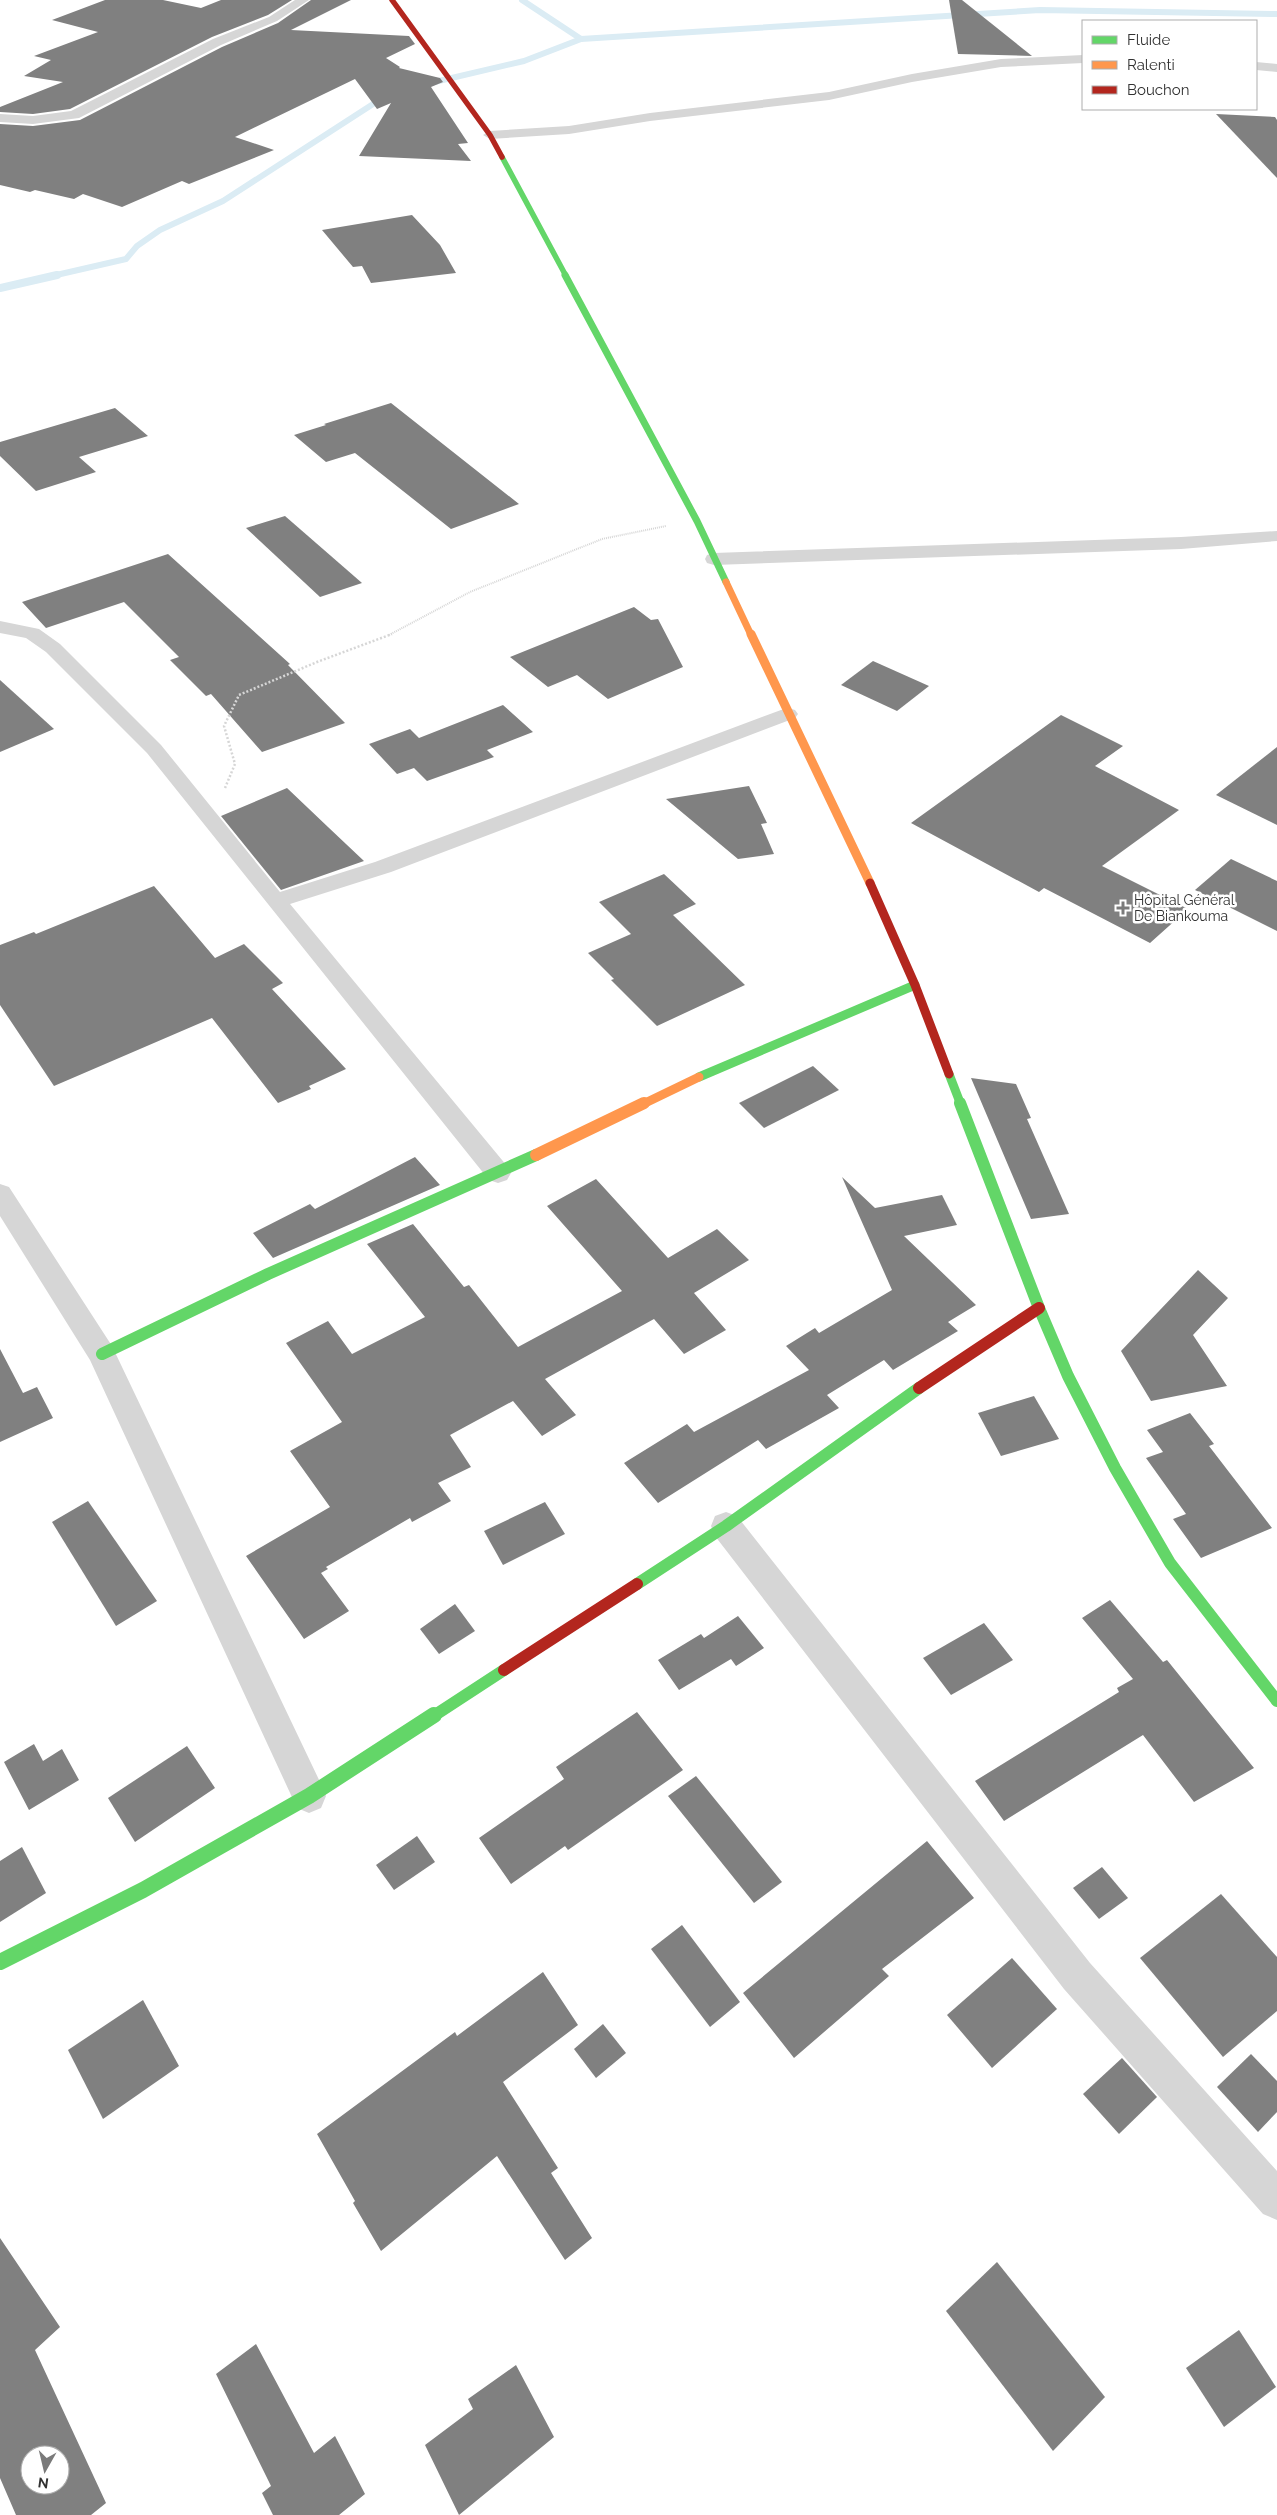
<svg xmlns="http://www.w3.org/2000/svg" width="1277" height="2515" font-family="Raleway,sans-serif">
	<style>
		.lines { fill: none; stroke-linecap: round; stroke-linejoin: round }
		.stream-far1 { stroke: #dbecf4; stroke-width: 6 }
		.stream { stroke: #dbecf4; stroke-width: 8 }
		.building { fill: #808080; fill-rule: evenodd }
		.path-far1 { stroke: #d6d6d6; stroke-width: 2; stroke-dasharray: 1 1; stroke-linecap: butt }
		.path { stroke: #d6d6d6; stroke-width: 2.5; stroke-dasharray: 2 2; stroke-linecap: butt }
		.street { fill: #d6d6d6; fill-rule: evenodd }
		.fast-far4 { stroke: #63d668; stroke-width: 5.5 }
		.fast-far3 { stroke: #63d668; stroke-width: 7 }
		.fast-far2 { stroke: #63d668; stroke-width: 9 }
		.fast-far1 { stroke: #63d668; stroke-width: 12 }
		.fast { stroke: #63d668; stroke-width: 16 }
		.slow-far2 { stroke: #ff974d; stroke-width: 7 }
		.slow-far1 { stroke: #ff974d; stroke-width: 9 }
		.slow { stroke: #ff974d; stroke-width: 12 }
		.jam-far2 { stroke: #b3261e; stroke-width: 5.5 }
		.jam-far1 { stroke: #b3261e; stroke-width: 9 }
		.jam { stroke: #b3261e; stroke-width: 12 }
		.poi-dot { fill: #7a7a7a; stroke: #fff; stroke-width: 2 }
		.labels { text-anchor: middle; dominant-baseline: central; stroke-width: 5; stroke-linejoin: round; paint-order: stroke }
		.poi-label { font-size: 14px; fill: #323232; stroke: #fff; text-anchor: start }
	</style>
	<rect width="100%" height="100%" fill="#fff"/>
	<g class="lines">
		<g class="stream-far1">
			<path d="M522,0l59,39 459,-29 237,4"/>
			<path d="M426,84l98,-23 57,-22"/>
			<path d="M52,276l74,-17 11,-13 23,-16 63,-29 164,-106"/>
		</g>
		<path class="stream" d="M0,288l57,-13"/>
	</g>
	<g class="building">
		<path d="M105,0h58l38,8 20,-8h71l-24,15 -56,22 -142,72 -37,5 -33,-2v-5l63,-25 -39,-6 27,-16 -17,-4 64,-24 -46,-12z"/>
		<path d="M311,0h40l-60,30 118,6 6,8 -29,14 14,9 -1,1 41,10 3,4 -12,5 37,56 -10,1 13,17 -112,-5 32,-53 -14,6 -22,-30 -120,58 39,13 -85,34 -7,-3 -60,26 -39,-13 -9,5 -39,-9 -5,2 -30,-7v-61l33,2 47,-6 142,-73 56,-24z"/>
		<path d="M949,0h13l70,56 -74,-2z"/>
		<path d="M1216,114l59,3 2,3v58z"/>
		<path d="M412,215l28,30 16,28 -85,10 -9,-17 -9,1 -31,-37z"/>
		<path d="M391,403l128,101 -68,25 -96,-76 -29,9 -32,-27 32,-10 -2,-1z"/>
		<path d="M115,408l33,28 -69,21 17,15 -60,19 -36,-35v-14z"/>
		<path d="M285,516l77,67 -42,14 -74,-69z"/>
		<path d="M168,554l122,110 -2,1 57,58 -83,29 -51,-58 -5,2 -36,-36 9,-3 -55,-55 -78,26 -24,-26z"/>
		<path d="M634,607l17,13 7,-1 25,48 -75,32 -31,-24 -29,12 -38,-30z"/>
		<path d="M873,661l56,25 -32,25 -56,-26z"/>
		<path d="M0,680l54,49 -54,23z"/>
		<path d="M503,705l30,27 -46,18 7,7 -67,24 -13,-13 -17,6 -28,-30 41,-15 9,9z"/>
		<path d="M1061,715l62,31 -28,20 84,44 -77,56 86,43 -38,34 -106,-55 -5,4 -128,-69z"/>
		<path d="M1277,747v78l-61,-30z"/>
		<path d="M749,786l18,37 -6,1 13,30 -36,5 -72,-60z"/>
		<path d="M287,788l41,39 36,34 -83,29 -60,-74z"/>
		<path d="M1231,859l46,22v50l-82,-41z"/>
		<path d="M664,874l32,30 -23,11 72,70 -88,41 -46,-46 3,-1 -26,-26 43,-19 -32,-32z"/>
		<path d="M154,886l61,72 29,-14 39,39 -11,6 74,80 -37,17 2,3 -33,14 -66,-85 -158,68 -54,-81v-60l34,-13 2,2z"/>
		<path d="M813,1066l26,24 -75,38 -25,-25z"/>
		<path d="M971,1078l45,6 15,34 -4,1 42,95 -38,5z"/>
		<path d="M415,1157l25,28 -167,73 -20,-25 57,-29 5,5z"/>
		<path d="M842,1177l33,31 67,-13 15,30 -53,11 72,69 -28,17 10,9 -65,39 -9,-10 -57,35 12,13 -73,41 -8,-9 -100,63 -34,-40 63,-39 7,8 115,-62 -23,-24 29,-18 4,5 73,-43z"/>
		<path d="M596,1179l72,79 49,-29 32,31 -55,33 32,37 -42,24 -30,-35 -109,60 31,36 -34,21 -29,-35 -63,34 21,32 -33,16 13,18 -39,21 -2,-4 -84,49 2,2 -7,4 28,38 -45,28 -58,-83 84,-49 -40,-56 52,-29 -56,-79 42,-22 24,33 73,-37 -58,-73 46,-20 51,63 5,-2 49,62 104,-56 -75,-85z"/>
		<path d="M1198,1270l30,28 -35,37 34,51 -76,15 -30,-50z"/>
		<path d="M0,1349l23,44 14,-6 16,31 -53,24z"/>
		<path d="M1034,1396l25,43 -58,17 -23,-43z"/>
		<path d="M1190,1413l24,31 -5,2 63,82 -71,30 -28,-39 13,-5 -40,-56 17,-6 -16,-22z"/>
		<path d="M88,1501l69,100 -41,25 -64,-104z"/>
		<path d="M545,1502l20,32 -62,31 -19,-34z"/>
		<path d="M1110,1600l53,62 4,-2 87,108 -60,34 -51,-67 -139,86 -29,-40 144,-89 -2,-4 16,-9 -51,-61z"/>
		<path d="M455,1604l20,27 -36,23 -19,-25z"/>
		<path d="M738,1616l26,32 -28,18 -5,-7 -52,31 -21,-30 43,-26 3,4z"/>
		<path d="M984,1623l29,37 -62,35 -28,-37z"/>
		<path d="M637,1712l46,58 -115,80 -3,-4 -54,38 -32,-46 85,-59 -8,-12z"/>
		<path d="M34,1744l9,17 19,-12 17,31 -50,30 -25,-48z"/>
		<path d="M187,1746l28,42 -80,54 -27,-44z"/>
		<path d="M696,1776l86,106 -28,21 -86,-107z"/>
		<path d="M417,1836l18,26 -41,28 -18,-25z"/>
		<path d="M927,1841l47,57 -92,71 7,7 -95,82 -51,-65z"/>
		<path d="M22,1847l24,46 -46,29v-61z"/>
		<path d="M1102,1867l26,31 -29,21 -26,-31z"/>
		<path d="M1221,1894l56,63v54l-54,46 -83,-99z"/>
		<path d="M682,1925l58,77 -30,25 -59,-78z"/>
		<path d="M1012,1958l45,51 -65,59 -45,-53z"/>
		<path d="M543,1972l35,53 -75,57 55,86 -7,5 41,65 -27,22 -68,-104 -116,95 -28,-48 2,-2 -38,-67 138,-102 2,4z"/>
		<path d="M143,2000l36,66 -76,53 -35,-69z"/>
		<path d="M603,2024l23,29 -30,25 -22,-29z"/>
		<path d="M1251,2054l26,27v31l-19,20 -41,-45z"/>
		<path d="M1122,2058l35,39 -38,37 -36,-40z"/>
		<path d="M0,2238l60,89 -25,23 71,153 -15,12h-75l-16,-37zM30,2455h30v30h-30z"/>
		<path d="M997,2262l108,135 -52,54 -107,-140z"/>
		<path d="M1239,2330l37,57 -52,40 -38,-59z"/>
		<path d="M256,2344l58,109 21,-17 30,58 -26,21h-66l-11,-22 9,-7 -55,-112z"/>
		<path d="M516,2365l38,72 -95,78 -34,-70 48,-36 -5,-10z"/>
	</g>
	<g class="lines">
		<path class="path-far1" d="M389,635l81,-43 132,-53 64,-13"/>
		<path class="path" d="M225,788l10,-24 -11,-38 15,-31 78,-33 75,-28"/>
		<g class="street">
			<path d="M295,0h14l-32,21 -56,24 -142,73 -46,6 -33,-2v-8l33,2 38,-5 142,-72 56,-22z"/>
			<path d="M1083,55v8l-82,4 -89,15 -83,18 -179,21 -81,13 -79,5 -7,-4 7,-4 79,-5 81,-13 179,-21 83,-18 89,-15z"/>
			<path d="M1256,62l21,2v8l-21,-2z"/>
			<path d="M1277,531v10l-96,8 -467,16 -7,-2 -2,-4 2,-4 7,-2 467,-16z"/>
			<path d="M0,621l39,8 21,15 101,101 119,147 95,-30 406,-152 7,-2 7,2 3,4 -3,4 -404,154 -101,32 217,262 4,7 -4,7 -9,3 -9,-3 -342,-427 -101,-101 -20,-14 -26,-5z"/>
			<path d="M0,1184l9,3 103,159 209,438 5,12 -5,12 -12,5 -12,-5 -207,-448 -90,-144z"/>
			<path d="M726,1512l11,4 353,447 187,208v49l-14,-6 -199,-225 -349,-453 -4,-10 4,-10z"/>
		</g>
		<path class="fast-far4" d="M502,157l64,119"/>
		<path class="fast-far3" d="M565,275l132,246 29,61"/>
		<g class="fast-far2">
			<path d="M949,1074l12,31"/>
			<path d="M699,1077l216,-92"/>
		</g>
		<g class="fast-far1">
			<path d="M960,1103l79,205 29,68 47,92 55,95 107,138"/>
			<path d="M102,1354l166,-80 268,-119"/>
			<path d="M637,1584l89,-58 193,-138"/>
			<path d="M432,1717l72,-47"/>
		</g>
		<path class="fast" d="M0,1962l143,-72 166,-94 125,-81"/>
		<path class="slow-far2" d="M726,582l25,53"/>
		<g class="slow-far1">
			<path d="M751,634l119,249"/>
			<path d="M641,1105l58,-28"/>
		</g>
		<path class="slow" d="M536,1155l108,-52"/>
		<path class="jam-far2" d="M392,0l98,135 12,22"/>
		<path class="jam-far1" d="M870,883l45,102 34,89"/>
		<g class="jam">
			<path d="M919,1388l120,-80"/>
			<path d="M504,1670l133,-86"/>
		</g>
	</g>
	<path class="poi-dot" d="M1120.5 900.5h5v5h5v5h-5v5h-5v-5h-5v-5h5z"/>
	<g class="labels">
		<g class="poi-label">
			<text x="1134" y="900">Hôpital Général<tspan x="1134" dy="16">De Biankouma</tspan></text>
		</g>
	</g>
	<rect x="1082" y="20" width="175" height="90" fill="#ffffff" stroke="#adadad"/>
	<rect x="1092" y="36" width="25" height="8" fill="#63d668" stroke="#adadad"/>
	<text x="1127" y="45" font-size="15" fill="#323232">Fluide</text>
	<rect x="1092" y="61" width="25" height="8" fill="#ff974d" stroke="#adadad"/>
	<text x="1127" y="70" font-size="15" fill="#323232">Ralenti</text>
	<rect x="1092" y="86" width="25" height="8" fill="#b3261e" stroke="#adadad"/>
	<text x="1127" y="95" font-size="15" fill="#323232">Bouchon</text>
	<g transform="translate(45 2470) rotate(188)"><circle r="24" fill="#ffffff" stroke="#adadad"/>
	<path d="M0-4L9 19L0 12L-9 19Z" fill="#7a7a7a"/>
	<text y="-8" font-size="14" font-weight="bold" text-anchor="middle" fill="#323232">N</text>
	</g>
</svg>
